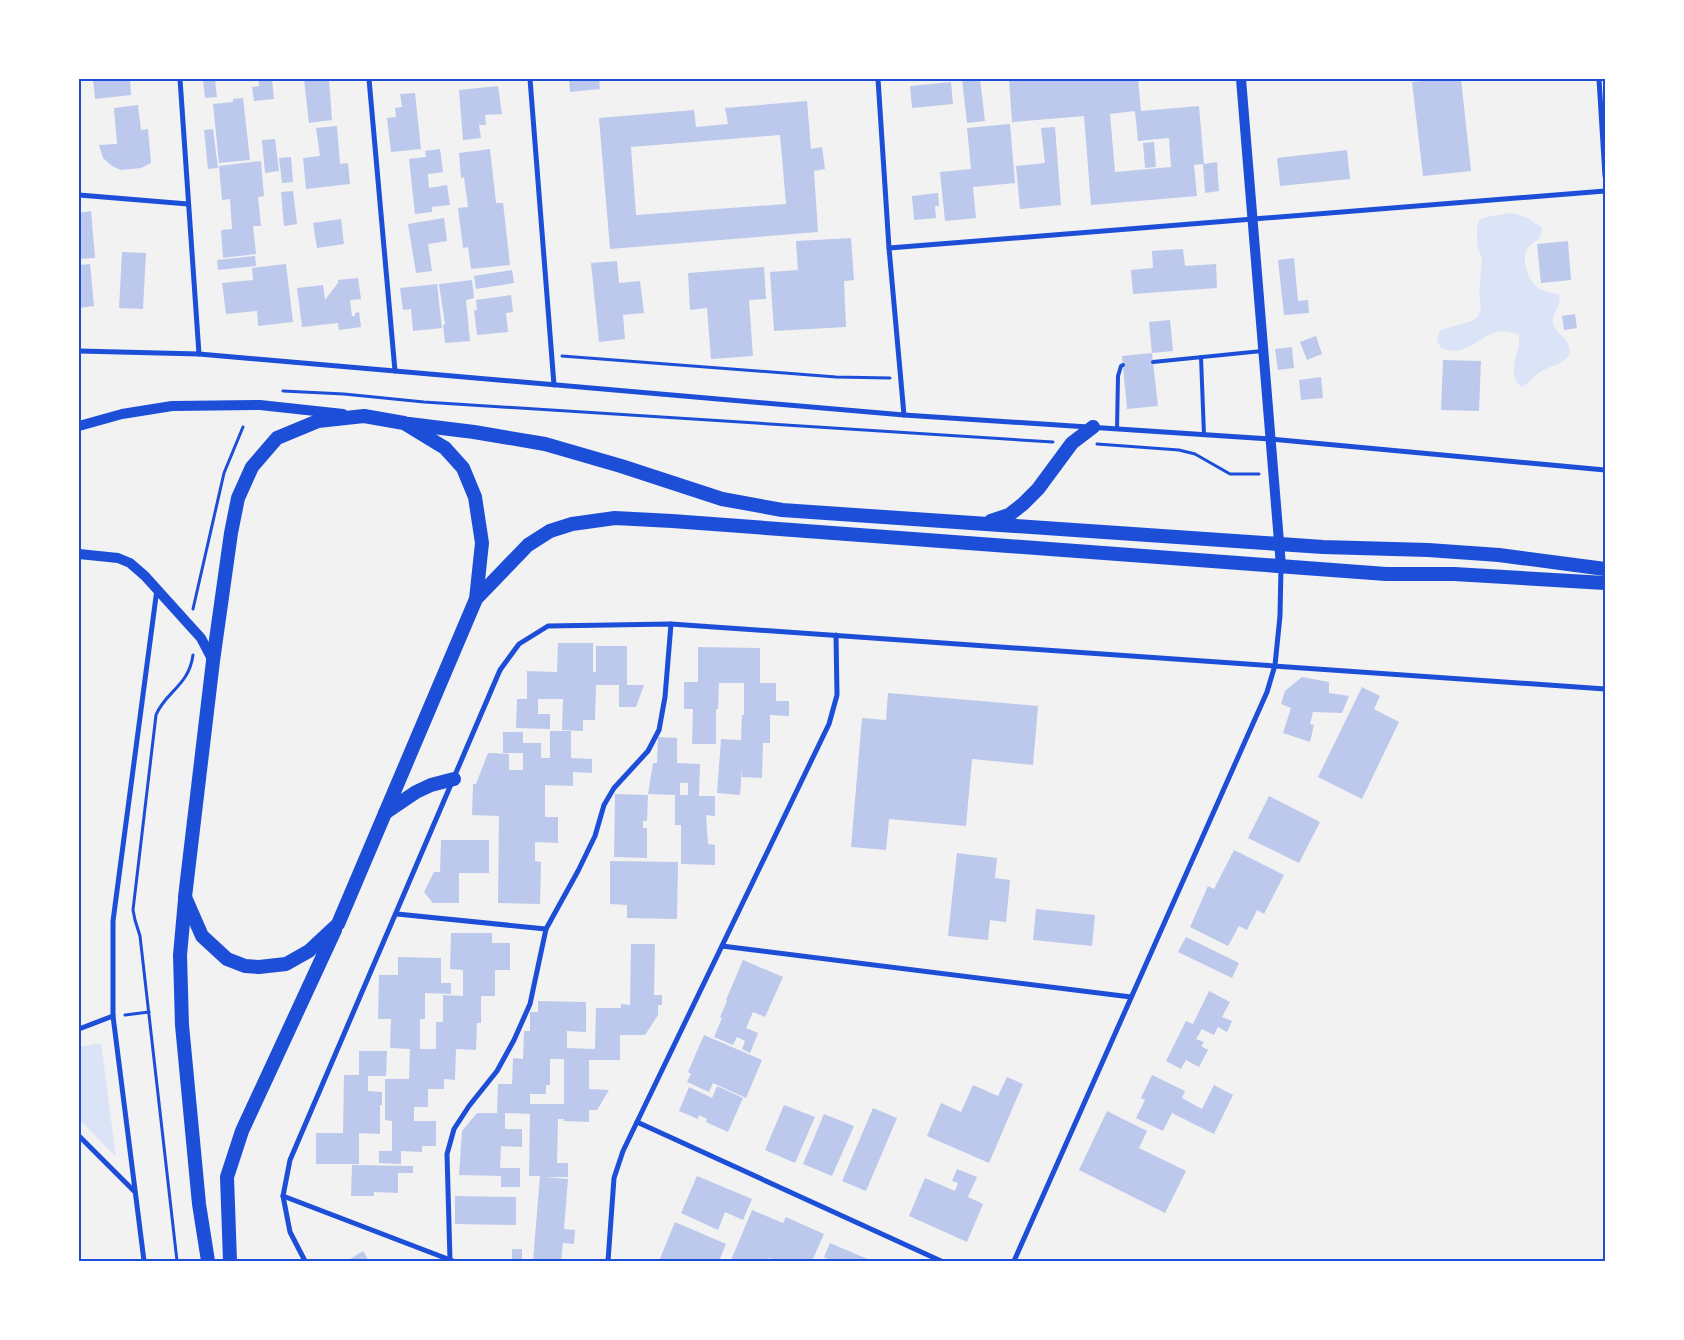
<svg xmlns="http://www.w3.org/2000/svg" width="1684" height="1340" font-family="'Roboto Condensed',sans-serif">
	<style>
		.green { fill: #dbe4f7 }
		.building { fill: #bdc9ec; fill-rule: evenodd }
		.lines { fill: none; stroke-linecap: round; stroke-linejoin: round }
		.path { stroke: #1d4ed8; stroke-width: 3 }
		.service { stroke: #1d4ed8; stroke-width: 4 }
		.minor { stroke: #1d4ed8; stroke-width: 5 }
		.secondary { stroke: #1d4ed8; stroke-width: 10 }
		.trunk { stroke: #1d4ed8; stroke-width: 14 }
		.neatline { fill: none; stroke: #1d4ed8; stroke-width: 2 }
	</style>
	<rect width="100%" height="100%" fill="#f2f2f2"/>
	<g class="green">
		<path d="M1512,213l16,5 14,10c-1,15 -7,11 -14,20 -8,11 0,31 9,39 6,5 15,6 22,7 3,15 -8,17 -6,29 1,9 12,13 15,21 9,19 -20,21 -29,29 -7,5 -10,11 -18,14 -16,-17 0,-32 -2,-52 -36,-17 -46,29 -79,12l-3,-8 3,-9 32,-9 6,-5 3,-8 -2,-16 3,-33 -5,-15v-17l2,-7 7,-3z"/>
		<path d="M101,1043l15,114 -37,-38v-72z"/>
	</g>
	<g class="building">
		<path d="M93,79h37l1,16 -36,4z"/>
		<path d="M203,79h12l2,18 -12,1z"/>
		<path d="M258,79h14l2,20 -20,2 -2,-14 7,-1z"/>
		<path d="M304,79h25l3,41 -23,3z"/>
		<path d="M569,79h30l1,10 -30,3z"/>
		<path d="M962,79h18l5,42 -18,2z"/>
		<path d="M1009,79h129l3,32 58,-5 5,58 13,-2 2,29 -14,2 -2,-29 -9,1 3,31 -106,9 -7,-89 -72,6zM1135,111l3,30 31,-3 2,29 -56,5 -5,-58z"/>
		<path d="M1438,79h23l10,92 -48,5 -11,-94z"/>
		<path d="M951,82l2,22 -41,4 -2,-22z"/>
		<path d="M498,86l4,28 -17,1 1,10h-7l2,13 -18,2 -4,-50z"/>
		<path d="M415,93l6,56 -30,3 -4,-34 9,-1 -1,-9 7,-1 -2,-13z"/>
		<path d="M243,98l7,62 -31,3 -6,-59 20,-2v-3z"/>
		<path d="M807,101l4,48 11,-2 3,22 -11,2 4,61 -208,17 -11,-131 95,-8 2,17 32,-3 -3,-16zM780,135l6,69 -150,11 -5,-68z"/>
		<path d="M138,105l3,25 7,-1 3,34 -10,5 -20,2 -9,-4 -9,-8 -4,-13 18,-1 -3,-36z"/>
		<path d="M1010,124l5,59 -42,4 3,31 -31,3 -5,-49 31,-3 -4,-41z"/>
		<path d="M337,126l3,38 8,-1 2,21 -44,5 -3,-31 17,-2 -4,-28z"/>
		<path d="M1055,127l6,78 -41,4 -4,-43 29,-3 -4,-35z"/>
		<path d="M213,129l5,39 -10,1 -4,-39z"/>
		<path d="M275,139l4,32 -14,2 -3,-33z"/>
		<path d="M1154,142l2,25 -11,1 -2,-25z"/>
		<path d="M440,149l3,23 -15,2 1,14 18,-3 3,20 -18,2v5l-17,2 -6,-55 17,-2 -1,-6z"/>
		<path d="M490,149l6,54h7l7,62 -39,4 -3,-22 -5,1 -5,-40 10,-1 -4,-30 -3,1 -2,-25z"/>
		<path d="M1347,150l3,29 -70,7 -3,-28z"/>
		<path d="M291,157l2,25 -11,1 -3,-25z"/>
		<path d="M261,161l3,35 -6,1 3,29h-8l3,28 -33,4 -2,-28 11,-1 -2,-30 -8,1 -3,-34z"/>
		<path d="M293,191l4,33 -13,2 -3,-34z"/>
		<path d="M938,193l1,13h-4l1,12 -22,2 -2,-24z"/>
		<path d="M91,211l4,47 -16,1v-46z"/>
		<path d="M444,218l3,23 -19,3 4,27 -16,2 -8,-49z"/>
		<path d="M341,219l3,25 -27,4 -4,-25z"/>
		<path d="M851,238l3,42 -10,1 2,46 -72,4 -4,-59 28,-2 -2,-29z"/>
		<path d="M1568,241l3,39 -30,3 -4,-39z"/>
		<path d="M1183,249l2,17 31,-2 1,24 -84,6 -2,-24 22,-2 -1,-17z"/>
		<path d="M122,252l24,1 -3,56 -24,-1z"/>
		<path d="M255,256l1,10 -38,4 -1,-10z"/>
		<path d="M1294,258l4,43 10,-1 1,13 -25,2 -6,-55z"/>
		<path d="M617,261l2,22 21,-2 4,32 -21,2 2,24 -26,3 -8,-79z"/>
		<path d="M90,264l4,42 -15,2v-43z"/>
		<path d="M286,264l7,58 -35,4 -1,-15 -31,3 -4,-31 31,-3 -1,-12z"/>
		<path d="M764,267l2,32 -17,1 4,56 -42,3 -4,-51 -17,2 -2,-37z"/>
		<path d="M512,270l2,13 -38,6 -2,-13z"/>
		<path d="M358,278l3,21 -11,1 2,16h3v-3l4,-1 2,15 -22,3 -1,-7 -36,4 -5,-39 26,-3 2,15 13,-17v-3z"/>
		<path d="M472,280l2,18 -8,2 4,41 -25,2 -2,-18 2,-1 -6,-40z"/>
		<path d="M437,284l5,44 -29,3 -2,-22 -8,1 -3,-22z"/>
		<path d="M511,295l2,17 -7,1 2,19 -31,3 -3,-25h3l-1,-10z"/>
		<path d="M1575,314l2,14 -13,2 -2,-14z"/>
		<path d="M1170,320l3,31 -21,2 6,53 -31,3 -5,-53 30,-3 -3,-31z"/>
		<path d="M1316,336l6,18 -15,6 -7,-18z"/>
		<path d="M1292,347l2,21 -16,2 -3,-21z"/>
		<path d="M1443,360l38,1 -2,50 -38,-1z"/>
		<path d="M1321,377l2,21 -22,2 -2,-20z"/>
		<path d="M558,643h35v29h3v-26h31v39h17l-8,22h-17v-22h-23l-1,35h-12v11l-21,-1 1,-31h-25v15h12v15l-34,-1 1,-29h10v-28l30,1z"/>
		<path d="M698,647l62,1v35h16v18h13v15l-19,-1v28h-7l-1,35 -20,-1v-10l-2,28 -23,-2 4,-54 20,1 1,-25h2v-32h-25l-1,26h-2v35h-24l1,-35h-9v-27h14z"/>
		<path d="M1302,677l27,5v11l20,3 -7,17 -29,-1 -3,12 4,1 -4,17 -27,-9 8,-25 -10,-4 4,-13z"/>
		<path d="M1362,687l18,9 -6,13 25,13 -37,77 -44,-22z"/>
		<path d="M888,693l150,13 -5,59 -61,-6 -6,67 -77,-7 -3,31 -35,-3 11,-129 24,2z"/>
		<path d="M550,731h21v27l21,1v14l-19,-1v14l-28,-1v32h13v26l-23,-1v19l6,1 -1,42 -42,-1 1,-87 -27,-1 1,-31h3l12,-31 21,1v16h14v-17h-20v-21h20v11h18v15h9z"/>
		<path d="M658,737l19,1v25l23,1 -1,32h16v20l-9,-1 2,29 7,1v20l-34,-1v-39h-6v-30l-27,-1 5,-31h4zM680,783h8v12h-8z"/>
		<path d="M615,794l33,1 -1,26h-4v7h4v30l-33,-1z"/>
		<path d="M1269,796l51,26 -21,41 -51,-25z"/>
		<path d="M441,840h48v33h-30v30h-26l-9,-11 10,-20h6z"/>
		<path d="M1234,850l50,25 -20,39 -7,-4 -10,20 -8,-4 -11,20 -38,-19 18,-41 6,3z"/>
		<path d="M957,853l40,5 -2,20 15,2 -4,42 -16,-2 -2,20 -40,-4z"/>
		<path d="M610,861l68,1 -1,57 -50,-1v-13l-17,-1z"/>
		<path d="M1036,909l59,6 -3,31 -59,-6z"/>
		<path d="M451,933h41v10h18v27h-15v26h-14v27h-4l-1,27 -20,-1 -1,31 -11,-1v10h-16v18h-14v14h22v25h-14v6l-21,-1v13l-22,-1v-12h13v-30l-7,-1v-41h24l1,-30 -20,-1 1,-29h-13l1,-44h19v-18l43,1v25h10v11l-26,-1v26h-5v30h16v-27h7v-27l20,1v-26l-13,-1z"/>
		<path d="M1186,937l53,26 -7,15 -54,-26z"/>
		<path d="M631,944h24l-1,51h8v10h-4v10l-13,20h-25v25h-31v29l20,1 -12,20h-8v12l-25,-1v-2h-6l-1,44h11v14h-23l23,2 -4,50 11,1 -1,14 -11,-1 -2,18h-28l7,-85h-11l1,-62 -25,-1v16h17v18l-21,-1 -1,22h20v19h-19v-11l-42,-1 3,-44 15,-18h20l1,-29h14l1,-26 10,1 1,-28h6v-19h8v-11l48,1v30l-19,-1v17l28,1 1,-41h25v-4l9,1zM550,1059h14v45h-34v-10h16v-9h4z"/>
		<path d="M743,960l40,17 -18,40 -12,-5 -7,16 12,5 -8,20 -8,-4 3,-8 -8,-4 -4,8 -19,-8 8,-19 -2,-1 7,-16 -1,-1z"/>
		<path d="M1209,991l21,11 -8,15 10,4 -5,11 -9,-5 -4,8 -12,-6 -6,10 8,3 -3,4 7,4 -9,17 -13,-7 -5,9 -15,-8 20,-40 7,3z"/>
		<path d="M704,1035l58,25 -16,38 -33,-15 -4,9 -22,-10 4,-8 -3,-2z"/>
		<path d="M359,1051h28l-1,25h-18v15l14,1v13h-2v29l-21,-1v31h-43v-31h27l1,-58h15z"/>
		<path d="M1152,1075l33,16 -3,7 20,11 12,-24 19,10 -19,39 -42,-21 -9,18 -27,-13 9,-18 -4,-2z"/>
		<path d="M1007,1077l16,7 -34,79 -62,-27 14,-33 20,9 12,-27 25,11z"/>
		<path d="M717,1086l26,12 -15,34 -22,-10 1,-3 -8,-4 -1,4 -19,-8 10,-24 23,11z"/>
		<path d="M784,1105l31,12 -20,46 -30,-13z"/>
		<path d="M873,1108l24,10 -31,73 -24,-10z"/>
		<path d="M1107,1111l40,20 -8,17 47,23 -21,42 -86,-43z"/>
		<path d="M824,1114l30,12 -22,50 -29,-12z"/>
		<path d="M352,1165l61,1v7h-15v20l-24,-1v4h-23z"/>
		<path d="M957,1169l20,8 -9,20 15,7 -16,38 -58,-26 16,-38 30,13 3,-8 -6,-2z"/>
		<path d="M697,1176l55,23 -9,21 -18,-8 -7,18 -37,-17z"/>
		<path d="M455,1196l61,1v28l-61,-1z"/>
		<path d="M752,1210l31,13 3,-6 38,17 -12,27h-36l-7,-3 -2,3 -36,-1z"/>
		<path d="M675,1222l51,22 -7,17h-60z"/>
		<path d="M830,1243l28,12 15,6h-42l-7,-4z"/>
		<rect x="512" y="1249" width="10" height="12"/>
		<path d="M363,1251l6,10h-22z"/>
	</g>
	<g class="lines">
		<g class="path">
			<path d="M562,356l274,21 54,1"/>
			<path d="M283,391l61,3 80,8 629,40"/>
			<path d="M1097,444l82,6 16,4 35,20h29"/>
			<path d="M193,609l31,-136 19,-46"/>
			<path d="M125,1015l24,-3"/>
			<path d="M177,1261l-37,-325 -5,-16 -2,-10 23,-195c9,-23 33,-29 37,-60"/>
		</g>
		<g class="service">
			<path d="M1201,357l3,78"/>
			<path d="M1153,362l109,-11"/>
			<path d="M1117,429l1,-53 3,-10 2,-1"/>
		</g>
		<g class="minor">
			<path d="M180,79l19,275"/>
			<path d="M369,79l26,292"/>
			<path d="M530,79l24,306"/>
			<path d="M878,79l11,169 15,167"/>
			<path d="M1599,79l6,97"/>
			<path d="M79,195l109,9"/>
			<path d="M889,248l716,-57"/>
			<path d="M79,351l120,3 705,61 366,24 335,31"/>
			<path d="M397,914l149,15"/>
			<path d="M722,946l409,51"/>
			<path d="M79,1029l34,-13"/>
			<path d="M637,1122l304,139"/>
			<path d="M79,1136l56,56"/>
			<path d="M283,1196l170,65"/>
			<path d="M450,1260l-3,-106 7,-25 15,-23 28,-35 17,-31 16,-36 16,-75 32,-58 17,-35 9,-31 10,-17 34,-37 11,-21 6,-33 6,-73"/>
			<path d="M144,1261l-31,-245v-95l44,-332"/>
			<path d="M305,1261l-15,-29 -7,-36 7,-36 210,-490 19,-26 29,-18 123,-2 934,65"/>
			<path d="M608,1261l6,-83 9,-27 206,-427 8,-29 -1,-60"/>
			<path d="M1014,1261l253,-569 8,-27 5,-49 1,-49"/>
		</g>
		<g class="secondary">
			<path d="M1241,79l40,487"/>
			<path d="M79,426l43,-12 50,-8 88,-1 83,9"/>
			<path d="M79,554l39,4 12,5 15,13 46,51 10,11 12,23"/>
		</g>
		<g class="trunk">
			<path d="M364,416l40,7 41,25 18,20 12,29 7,46 -6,56 -138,325 -29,27 -23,13 -27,3 -14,-1 -18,-7 -25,-23 -17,-39 28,-236 18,-128 7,-35 14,-31 25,-29 41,-17z"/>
			<path d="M409,424l65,8 71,12 76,22 101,33 60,11 541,37 105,3 71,5 106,14"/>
			<path d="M991,521l18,-6 14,-11 15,-15 34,-46 21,-16"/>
			<path d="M476,599l52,-54 22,-14 22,-7 43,-6 57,3 714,53h68l151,9"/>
			<path d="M385,813l31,-21 15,-7 23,-6"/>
			<path d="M185,900l-5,55 2,70 17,179 9,57"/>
			<path d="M230,1261l-3,-84 15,-46 93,-201"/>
		</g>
	</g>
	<rect width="1684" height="1340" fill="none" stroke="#ffffff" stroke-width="160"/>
	<rect x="80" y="80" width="1524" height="1180" class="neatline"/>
</svg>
